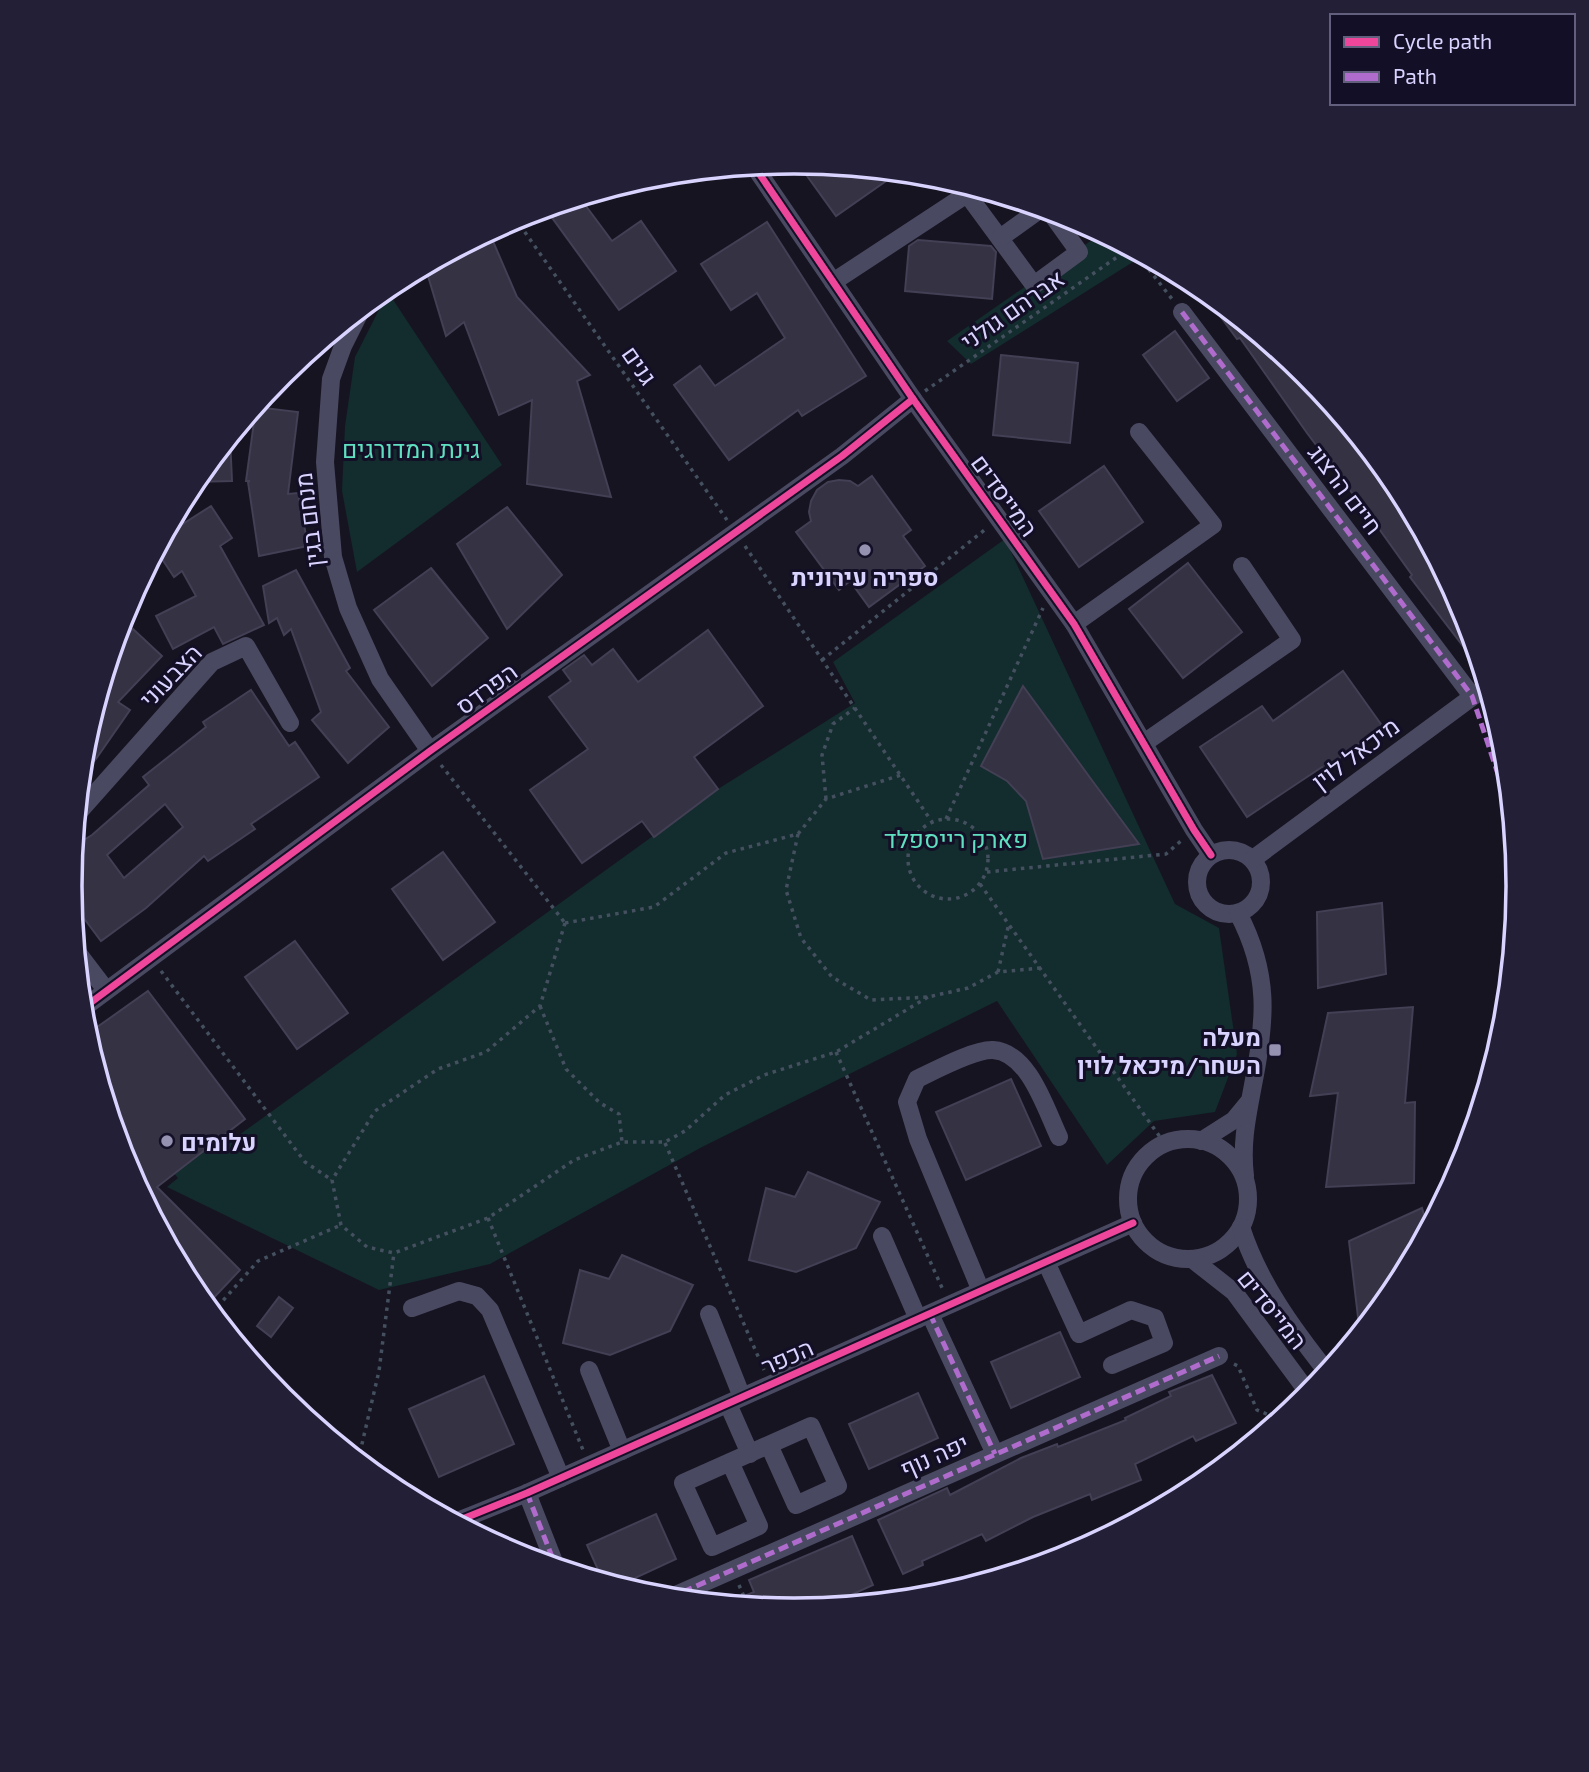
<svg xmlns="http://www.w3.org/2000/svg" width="1589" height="1772" font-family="'Exo 2',Heebo,sans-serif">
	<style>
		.green { fill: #132c2d }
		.building { fill: #343243; stroke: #433f54; stroke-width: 2; fill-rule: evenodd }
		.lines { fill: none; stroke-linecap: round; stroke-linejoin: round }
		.path { stroke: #44505f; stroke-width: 3.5; stroke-dasharray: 3.5 5; stroke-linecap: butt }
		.minor { stroke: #4a4962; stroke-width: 18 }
		.quiet { stroke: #b06ccc; stroke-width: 5; stroke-dasharray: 10 5; stroke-linecap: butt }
		.cycleway-casing { stroke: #130f26; stroke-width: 11 }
		.cycleway { stroke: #ed469a; stroke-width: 7 }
		.poi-dot { fill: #9591b1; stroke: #130f26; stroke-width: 2.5 }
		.labels { text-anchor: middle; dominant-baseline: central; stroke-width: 6; stroke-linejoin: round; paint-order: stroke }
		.street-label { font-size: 24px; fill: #d9d4ff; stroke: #130f26 }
		.park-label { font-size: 24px; fill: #5fe0c0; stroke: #130f26 }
		.poi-label { font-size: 24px; font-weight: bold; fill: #d9d4ff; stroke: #130f26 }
		.rim { fill: none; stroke: #d9d4ff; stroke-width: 3.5 }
	</style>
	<rect width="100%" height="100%" fill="#161421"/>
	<g class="green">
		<path d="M1102,233l42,22 -173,109 -24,-23z"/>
		<path d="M388,292l114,173 -145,107 -15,-81 3,-65 10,-69z"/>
		<path d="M1005,539l170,365 44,24 18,126 -22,58 -61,9 -47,44 -110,-164 -295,146 -212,117 -111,26 -212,-103 11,-9 -40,-44 52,-33 38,42 490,-354 137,-86 -22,-41z"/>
	</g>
	<g class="building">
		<path d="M797,162l102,10 -63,44z"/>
		<path d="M580,198l32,43 29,-20 35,50 -57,39 -74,-102z"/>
		<path d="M767,222l99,154 -64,40 -4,-6 -69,50 -55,-75 26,-19 15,20 70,-48 -28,-45 -26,17 -30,-46z"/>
		<path d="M489,232l28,65 73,78 -13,6 34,116 -84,-13 5,-84 -33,15 -35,-93 -18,14 -21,-70z"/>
		<path d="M918,240l73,6 5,6 -4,47 -87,-8 4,-45z"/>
		<path d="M1210,294l97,80 90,110 67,125 17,57 -2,1 -69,-90 2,-2 -35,-49 -70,-93 -67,-95 -3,1 -30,-41z"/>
		<path d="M1175,331l34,47 -32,23 -34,-46z"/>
		<path d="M1001,355l77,8 -8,80 -77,-8z"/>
		<path d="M256,407l42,5 -10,82 10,-1 10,53 -49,10 -11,-74 2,-1h-4z"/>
		<path d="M230,437l2,44 -39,1 17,-20z"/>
		<path d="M1104,466l39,56 -64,45 -40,-56z"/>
		<path d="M872,476l39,54 -8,6 22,30 -56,41 -19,-26 -11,9 -43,-58 15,-11 -2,-9 2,-11 6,-11 11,-8 11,-2 11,1 8,5z"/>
		<path d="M211,506l21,32 -12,8 44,79 -41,19 -9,-17 -41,22 -17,-33 40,-20 -14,-25 -8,6 -18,-27 17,-31 5,8z"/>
		<path d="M507,507l55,68 -55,54 -50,-85z"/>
		<path d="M1188,563l54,69 -59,46 -54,-69z"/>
		<path d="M431,568l57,70 -56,48 -58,-76z"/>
		<path d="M296,570l54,98 -4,3 43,56 -41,36 -36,-43 9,-8 -30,-83 -7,6 -7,-17 -8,5 -6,-37z"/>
		<path d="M133,629l29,27 -44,46 12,8 -34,49 -15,17 3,-32 28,-93z"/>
		<path d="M708,630l55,76 -69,51 24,32 -64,48 -12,-16 -60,42 -52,-73 58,-41 -39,-52 22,-16 -8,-11 21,-15 8,10 21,-16 25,33z"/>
		<path d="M1343,671l40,56 -59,42 -2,-2 -75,50 -47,-70 62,-41 11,15z"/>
		<path d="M1023,686l68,93 48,65 -96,15 -17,-58 -19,-20 -26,-15z"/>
		<path d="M251,690l38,56 6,-4 24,35 -68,47 4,5 -47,32 -4,-5 -58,52 -45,33 -30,-40 -1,-15 4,-40 18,-11 57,-50 -6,-8 63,-50 -3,-5zM165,804l18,23 -59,51 -17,-23z"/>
		<path d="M443,852l52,70 -52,38 -51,-71z"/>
		<path d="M1382,903l4,71 -68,14 -1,-76z"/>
		<path d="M295,941l53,72 -51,36 -52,-72z"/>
		<path d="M148,991l97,128 -88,68 83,83 -34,36 -14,-18 -67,-125 -39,-128z"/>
		<path d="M1413,1007l-8,96 10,-1 -1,81 -88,4 12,-94 -28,3 18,-83z"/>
		<path d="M1011,1079l30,67 -75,34 -30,-68z"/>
		<path d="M808,1172l72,30 -24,46 -60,24 -47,-12 17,-72 29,9z"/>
		<path d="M1422,1208l6,21 -31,60 -37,45 -11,-93z"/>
		<path d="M622,1255l71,30 -23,46 -60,24 -47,-12 17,-73 29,9z"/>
		<path d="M279,1297l14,11 -22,29 -14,-11z"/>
		<path d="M1060,1332l20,45 -69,31 -20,-46z"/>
		<path d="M1212,1375l24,48 -40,18 -3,-5 -58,28 6,16 -49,20 -2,-6 -57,23 -47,24 -4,-7 -60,27 1,4 -20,9 -25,-54 69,-32 3,7 71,-37 36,-14 1,3 68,-27 -1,-2 46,-22 -2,-4z"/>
		<path d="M484,1376l30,68 -75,33 -30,-68z"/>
		<path d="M918,1393l20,45 -69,31 -20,-45z"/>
		<path d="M656,1514l20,45 -58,27 -15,-5 -16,-36z"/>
		<path d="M852,1536l21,49 -51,23 -28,2 -68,-6 28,-12 -5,-12z"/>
	</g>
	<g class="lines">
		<g class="path">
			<path d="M515,218l212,302"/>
			<path d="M1133,249l39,50"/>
			<path d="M925,391l205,-143"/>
			<path d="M745,546l187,276"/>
			<path d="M822,660l165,-132"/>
			<path d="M441,765l124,158"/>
			<path d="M826,799l-4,-44 11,-31 22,-16"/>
			<circle cx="948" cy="859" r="40"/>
			<path d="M946,819l97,-211"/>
			<path d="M798,834l-12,56 15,48 31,39 39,23 57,-3 40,-9 30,-16 43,-4"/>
			<path d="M987,872l179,-18 16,-14"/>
			<path d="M980,884l185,260"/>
			<path d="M565,923l-25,83 -54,46 -48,17 -63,42 -43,69 9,45 26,22 27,6 94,-35 86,-58 48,-18h43l20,-11 40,-36 39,-20 72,-23 92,-55"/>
			<path d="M565,923l89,-16 72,-54 72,-19 28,-35 75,-24"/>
			<path d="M161,971l144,191 27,18"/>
			<path d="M998,972l11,-49"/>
			<path d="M540,1006l26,63 34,34 19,11 3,28"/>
			<path d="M836,1052l107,238"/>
			<path d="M665,1143l99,227"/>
			<path d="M488,1218l95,232"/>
			<path d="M212,1313l46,-52 83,-36"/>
			<path d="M1234,1364l4,2 19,44 24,10"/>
			<path d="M358,1461l21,-90 15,-118"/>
			<path d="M739,1585l9,21"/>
		</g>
		<g class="minor">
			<path d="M754,166l159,233 161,225 120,206 17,25"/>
			<path d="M967,194l67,91 45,-33 -31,-43"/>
			<path d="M1000,238l42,-30"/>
			<path d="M833,282l134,-88 -8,-12"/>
			<path d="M362,308l-19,38 -12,33 -6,83 8,95 15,51 32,71 50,72"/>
			<path d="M1182,312l290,384"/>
			<path d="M1074,624l139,-99 -74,-93"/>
			<path d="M1144,743l148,-103 -50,-74"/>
			<path d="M77,814l135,-152 34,-16 44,77"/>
			<circle cx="1229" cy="882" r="32"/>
			<path d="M1253,859l234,-173"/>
			<path d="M1238,913c32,61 28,107 15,172 -6,32 -12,59 -8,91"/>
			<path d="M77,952l29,38"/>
			<path d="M82,1009l348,-258 412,-295 71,-57"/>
			<circle cx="1188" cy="1199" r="60"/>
			<path d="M1201,1141l33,-21 14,-17"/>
			<path d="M1241,1227c17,54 52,102 87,146"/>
			<path d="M882,1236l36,83"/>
			<path d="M1192,1259l42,33 76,103"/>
			<path d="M1046,1262l33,72 52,-24 24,8 9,25 -52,22"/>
			<path d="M981,1291l-63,-152 -11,-37 10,-23c17,-8 57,-30 76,-29 36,2 53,60 66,87"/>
			<path d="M412,1308l47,-17 18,5 13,14 71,168"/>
			<path d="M709,1314l33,83"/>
			<path d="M930,1314l65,140"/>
			<path d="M589,1370l33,81"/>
			<path d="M728,1404l22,50"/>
			<path d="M730,1462l29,64 -47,21 -29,-64 128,-57 27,60 -42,19 -27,-60"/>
			<path d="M527,1493l29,74"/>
			<path d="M455,1522l72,-29 606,-270"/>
			<path d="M1066,1557l13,-6"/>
			<path d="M669,1598l550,-242"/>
		</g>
		<g class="quiet">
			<path d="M1182,312l290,384 40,120"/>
			<path d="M930,1314l65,140"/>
			<path d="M527,1493l29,74"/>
			<path d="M669,1598l550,-242"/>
		</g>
		<defs>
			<g id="cycleway">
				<path d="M754,166l159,233 161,225 120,206 17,25"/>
				<path d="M82,1009l348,-258 412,-295 71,-57"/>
				<path d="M455,1522l72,-29 606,-270"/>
			</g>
		</defs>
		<use href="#cycleway" class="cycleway-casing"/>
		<use href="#cycleway" class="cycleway"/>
	</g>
	<g class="poi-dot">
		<circle cx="865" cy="550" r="7"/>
		<rect x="1268" y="1043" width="14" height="14" rx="3.5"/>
		<circle cx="167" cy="1141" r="7"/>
	</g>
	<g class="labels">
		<g class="street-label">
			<text transform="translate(1012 309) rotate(-35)">אברהם גולני</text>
			<text transform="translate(640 365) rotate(55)">גנים</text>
			<text transform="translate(1346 489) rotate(53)">חיים הרצוג</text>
			<text transform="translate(1005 495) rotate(54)">המייסדים</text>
			<text transform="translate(308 520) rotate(-97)">מנחם בגין</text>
			<text transform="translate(170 675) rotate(-46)">הצבעוני</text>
			<text transform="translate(486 688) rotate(-36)">הפרדס</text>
			<text transform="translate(1355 753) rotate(-37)">מיכאל לוין</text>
			<text transform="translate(1273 1309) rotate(51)">המייסדים</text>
			<text transform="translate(787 1356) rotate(-24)">הכפר</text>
			<text transform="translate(934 1455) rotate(-24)">יפה נוף</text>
		</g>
		<g class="park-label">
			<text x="411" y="448">גינת המדורגים</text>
			<text x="956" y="838">פארק רייספלד</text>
		</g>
		<g class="poi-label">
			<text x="865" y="576">ספריה עירונית</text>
			<text x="1261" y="1036" text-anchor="end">מעלה<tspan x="1261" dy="28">השחר/מיכאל לוין</tspan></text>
			<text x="181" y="1141" text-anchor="start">עלומים</text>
		</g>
	</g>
	<path d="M0 0H1589V1772H0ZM82 886a712 712 0 1 1 1424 0a712 712 0 1 1-1424 0Z" fill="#231f37" fill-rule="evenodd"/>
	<path class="rim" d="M82 886a712 712 0 1 1 1424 0a712 712 0 1 1-1424 0Z"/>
	<rect x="1330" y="14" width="245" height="91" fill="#130f26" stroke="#625e7d" stroke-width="2"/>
	<rect x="1344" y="37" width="35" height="10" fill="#ed469a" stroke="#625e7d" stroke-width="2"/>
	<text x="1393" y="49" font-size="21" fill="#d9d4ff">Cycle path</text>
	<rect x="1344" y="72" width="35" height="10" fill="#b06ccc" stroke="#625e7d" stroke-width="2"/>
	<text x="1393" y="84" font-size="21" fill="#d9d4ff">Path</text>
</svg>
